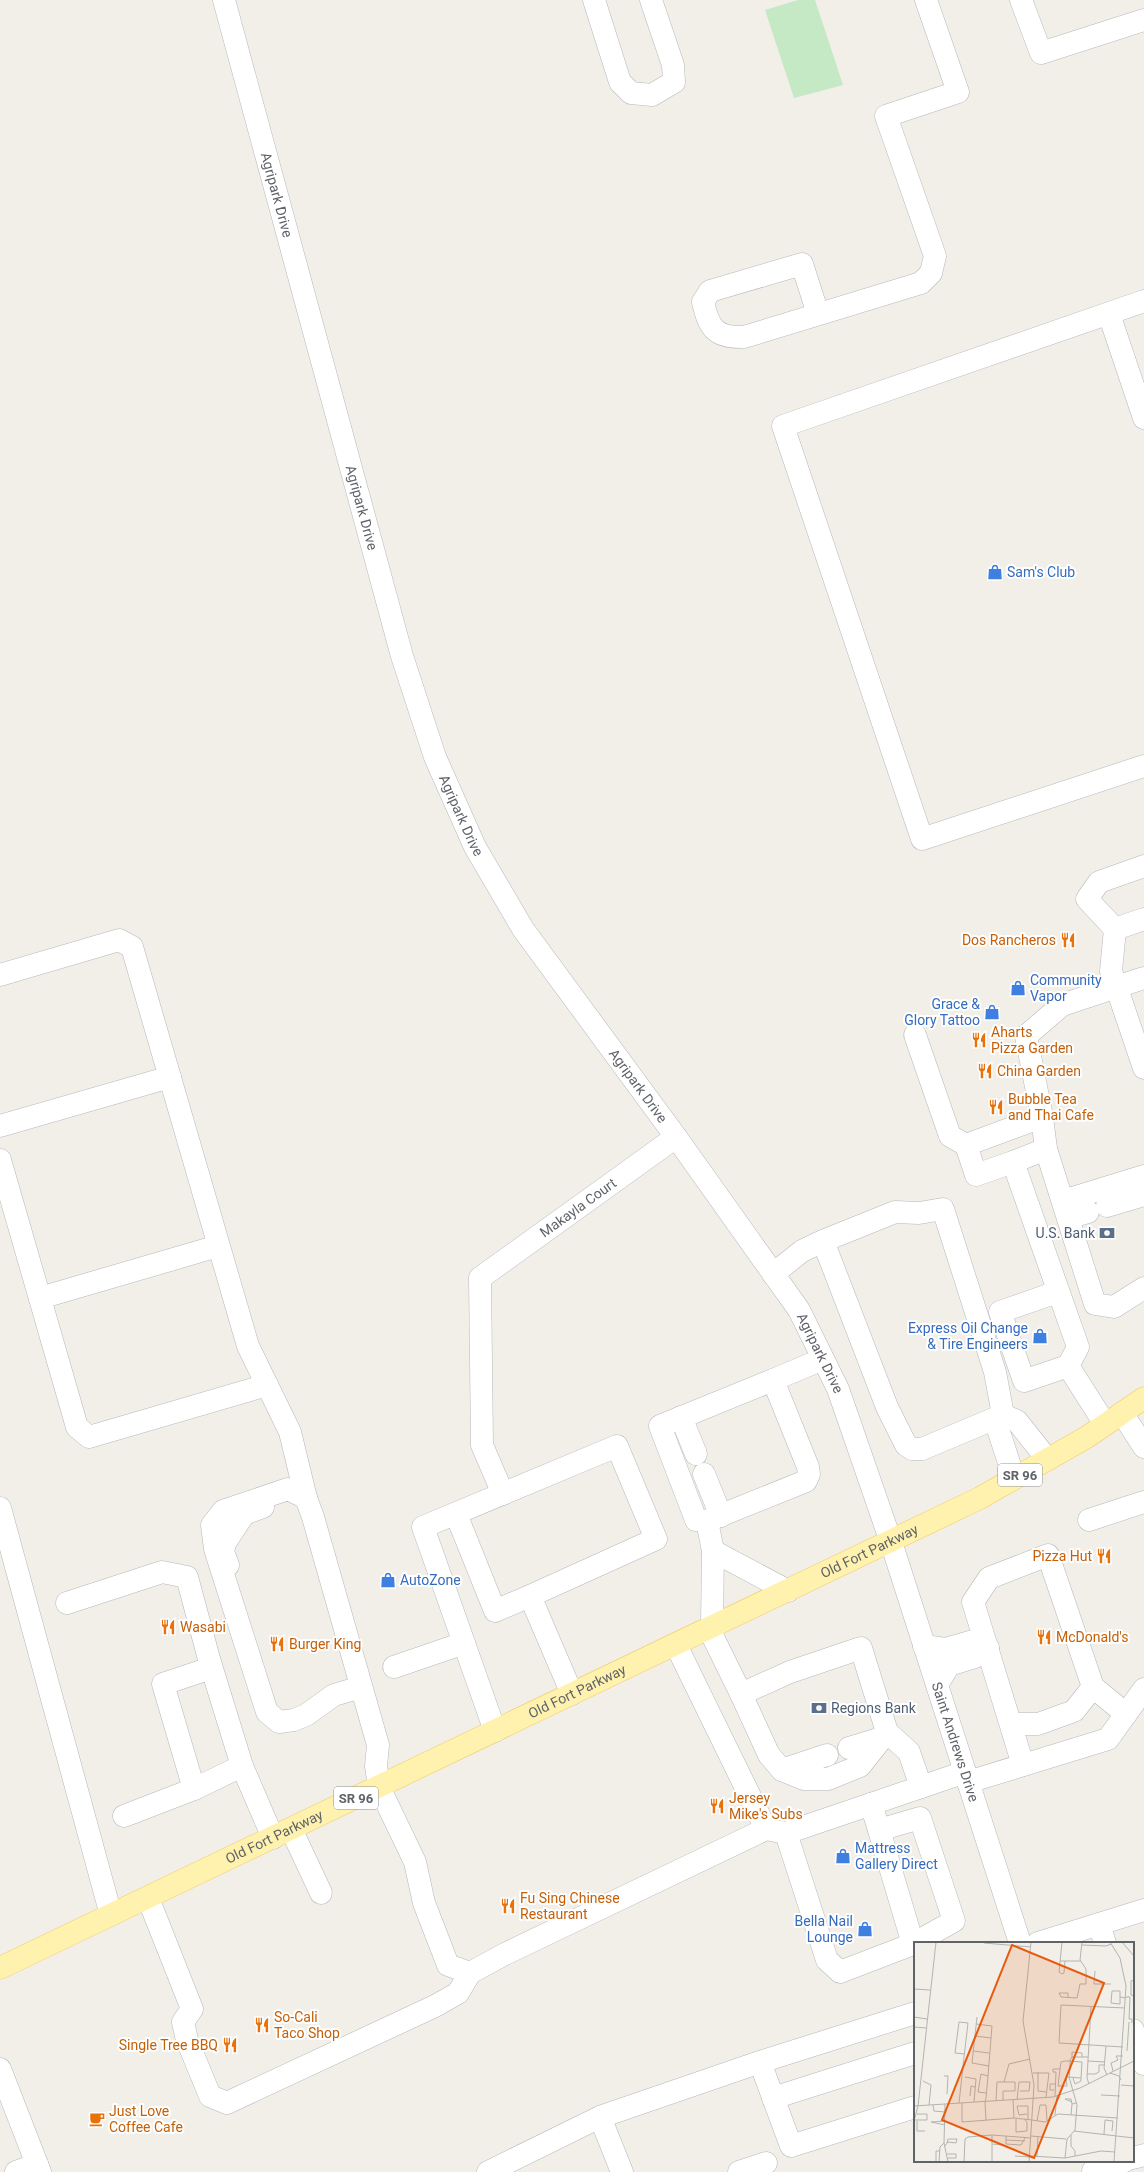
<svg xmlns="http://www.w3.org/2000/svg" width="1144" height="2172" font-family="Roboto,sans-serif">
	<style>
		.green { fill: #c5e8c5 }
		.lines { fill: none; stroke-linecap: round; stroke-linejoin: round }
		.minor-casing { stroke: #b5b8bc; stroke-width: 23 }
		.major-casing { stroke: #f2c960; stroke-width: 23 }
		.minor { stroke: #fff; stroke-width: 22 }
		.major { stroke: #fff2af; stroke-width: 22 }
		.labels { text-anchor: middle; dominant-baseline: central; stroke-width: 4; stroke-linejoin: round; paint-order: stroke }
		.shield { fill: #fff; stroke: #8f9295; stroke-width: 1 }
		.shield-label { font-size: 13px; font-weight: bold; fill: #5f6368 }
		.street-label { font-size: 14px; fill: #5f6368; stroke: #fff }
		.shop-label { font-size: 14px; fill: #366cbe; stroke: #fff; text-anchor: start }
		.food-label { font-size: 14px; fill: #c56008; stroke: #fff; text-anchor: start }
		.service-label { font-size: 14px; fill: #4e5e75; stroke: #fff; text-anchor: end }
		.inset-road { fill: none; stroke: #b3b3b1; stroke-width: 1 }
		.view { fill: #e8590c; fill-opacity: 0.15; stroke: #e8590c; stroke-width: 2 }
		.inset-edge { fill: none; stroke: #5f6368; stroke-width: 2 }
	</style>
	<rect width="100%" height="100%" fill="#f1efe8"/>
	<path class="green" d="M798,0h17l28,85 -49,13 -29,-88z"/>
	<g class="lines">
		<defs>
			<g id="minor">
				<path id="s1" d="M224,0l178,656 33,101 40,90 48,82 153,208 123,173 39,79 53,153 129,401"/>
				<path d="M594,0l26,82 11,11 21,2 22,-13 -1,-17 -22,-65"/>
				<path d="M1021,0l20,53 103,-33"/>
				<path d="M1144,301l-361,125 139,413 222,-73"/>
				<path d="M818,314l-16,-50 -92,27 -7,11c6,26 12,36 41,35l177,-54 10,-10 4,-17 -49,-140 72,-24 -32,-92"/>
				<path d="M1109,314l35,104"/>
				<path d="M1144,919l-29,10 -4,42 33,97"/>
				<path d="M1115,929l-28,-30 12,-17 45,-16"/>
				<path d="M0,975l119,-35 13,7 116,399 42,86 16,66"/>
				<path d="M915,1035l35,101 16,9"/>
				<path d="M1042,1117l4,32 49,155 19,3 30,-19"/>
				<path d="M0,1126l170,-49"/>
				<path d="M0,1160l77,267 12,10 178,-52"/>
				<path d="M1013,1162l33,-13"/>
				<path d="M1063,1201l81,-25"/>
				<path d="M1107,1206l37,-11"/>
				<path d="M1068,1218l20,-6"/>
				<path d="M823,1241l64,166 19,38 6,4h10l81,-34 14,6 30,38"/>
				<path d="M773,1274l29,-23 21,-10 72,-29 24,1 24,-4 52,163 8,43 -5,14 16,49"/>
				<path d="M1057,1292l-57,20 24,69 44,-15 10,-19 -65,-185 -37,13 -10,-30 76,-28 -16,-81 36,-31 82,-27"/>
				<path d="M40,1298l178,-52"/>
				<path d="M1068,1366l37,58"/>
				<path d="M773,1380l35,87 1,7 -3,7 -99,40 -11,-1 -36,-94z"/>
				<path d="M773,1380l50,-21"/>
				<path d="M1122,1413l22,34"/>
				<path d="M681,1417l15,37"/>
				<path d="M704,1474l17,42"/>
				<path id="s2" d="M503,1494l-21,-49 -2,-167 196,-141"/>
				<path d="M0,1508l111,407"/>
				<path d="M456,1514l39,97 35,-15"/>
				<path d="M1089,1520l55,-18"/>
				<path d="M707,1521l6,30 -1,76"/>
				<path d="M713,1551l75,40"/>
				<path d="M228,1565l-5,-13 2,-9 19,-29 19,-7"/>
				<path d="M67,1603l95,-31 25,5 22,82 33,107 31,72"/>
				<path d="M709,1629l32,65"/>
				<path d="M676,1645l90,184"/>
				<path d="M924,1646l21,3 28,-8 15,7"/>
				<path d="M394,1667l70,-24"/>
				<path d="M937,1685l12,-20 26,-8 13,-9"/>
				<path d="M361,1687l-27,8 -28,20 -12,5 -15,2 -12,-10 -52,-163 -3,-24 11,-14 65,-22 18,9 7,19 65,228 -2,21 3,21 36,75 9,41 24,62 22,8"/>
				<path d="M1012,1724h26l36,-13 19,-24"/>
				<path d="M495,1731l-72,-204 194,-81 39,93 -126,57 42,98"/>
				<path d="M887,1732l-27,34 -32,13h-24l-22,-9 -13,-15 -28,-61 49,-22 71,-24 26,84 22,20 12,35"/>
				<path d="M849,1748l33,-10"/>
				<path d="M1023,1765l-50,-163 16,-24 59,-23 45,132 33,27"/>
				<path d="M782,1770l45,-15"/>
				<path d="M968,1782l140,-43 36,-50"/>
				<path d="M194,1789l-31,-105 48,-16"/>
				<path d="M124,1816l70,-27 48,-23"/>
				<path d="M291,1829l30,64"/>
				<path d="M879,1830l34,114"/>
				<path d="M786,1833l41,127 13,12 73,-28 41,-23 -34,-103 -41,12 -8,-26"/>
				<path d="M148,1898l44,111 -9,13 4,18 23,56 17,7 208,-97 23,-13 12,-20 35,-19 261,-125 20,4 179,-61"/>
				<path d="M1099,1924l6,19"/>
				<path d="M1038,1943l106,-33"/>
				<path d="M1133,2030l11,34"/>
				<path d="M760,2062l31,84 124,-39"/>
				<path d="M0,2069l40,103"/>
				<path d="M773,2098l142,-45"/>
				<path d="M600,2117l22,55"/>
				<path d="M1133,2158l11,-3"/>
				<path d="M1093,2171l32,-10"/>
				<path d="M16,2172l21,-8"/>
				<path d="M488,2172l112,-55 160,-55 155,-49"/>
				<path d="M739,2172l27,-9"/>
			</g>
			<g id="major">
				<path id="s3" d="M0,1968l980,-470 107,-61 57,-39"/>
			</g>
		</defs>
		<use href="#minor" class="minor-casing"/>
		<use href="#major" class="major-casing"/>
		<use href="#minor" class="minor"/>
		<use href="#major" class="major"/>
	</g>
	<defs>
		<symbol id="shop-bare" viewBox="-9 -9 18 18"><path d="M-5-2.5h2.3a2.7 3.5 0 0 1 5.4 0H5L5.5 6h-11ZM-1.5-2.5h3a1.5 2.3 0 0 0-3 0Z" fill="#3f7fe0" stroke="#fff" stroke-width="2.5" paint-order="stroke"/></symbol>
		<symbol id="restaurant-bare" viewBox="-9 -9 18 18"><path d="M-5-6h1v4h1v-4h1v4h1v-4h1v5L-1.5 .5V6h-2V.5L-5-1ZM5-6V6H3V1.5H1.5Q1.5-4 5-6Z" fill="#e8710a" stroke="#fff" stroke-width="2.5" paint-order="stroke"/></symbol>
		<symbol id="bank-bare" viewBox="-9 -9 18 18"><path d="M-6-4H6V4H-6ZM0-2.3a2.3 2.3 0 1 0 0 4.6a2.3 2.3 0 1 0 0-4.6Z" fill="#5c6f8a" stroke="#fff" stroke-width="2.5" paint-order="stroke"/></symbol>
		<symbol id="cafe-bare" viewBox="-9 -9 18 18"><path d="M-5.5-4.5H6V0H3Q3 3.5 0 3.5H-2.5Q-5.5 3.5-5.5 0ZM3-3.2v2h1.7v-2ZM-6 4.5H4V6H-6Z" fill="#e8710a" stroke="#fff" stroke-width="2.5" paint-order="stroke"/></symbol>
	</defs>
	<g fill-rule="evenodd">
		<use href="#shop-bare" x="984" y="561" width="22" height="22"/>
		<use href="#restaurant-bare" x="1057" y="929" width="22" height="22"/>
		<use href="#shop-bare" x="1007" y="977" width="22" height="22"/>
		<use href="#shop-bare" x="981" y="1001" width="22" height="22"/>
		<use href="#restaurant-bare" x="968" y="1029" width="22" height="22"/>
		<use href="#restaurant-bare" x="974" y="1060" width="22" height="22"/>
		<use href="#restaurant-bare" x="985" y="1096" width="22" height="22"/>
		<use href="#bank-bare" x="1096" y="1222" width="22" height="22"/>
		<use href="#shop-bare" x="1029" y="1325" width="22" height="22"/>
		<use href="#restaurant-bare" x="1093" y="1545" width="22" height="22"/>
		<use href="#shop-bare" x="377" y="1569" width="22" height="22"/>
		<use href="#restaurant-bare" x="157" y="1616" width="22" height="22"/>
		<use href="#restaurant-bare" x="1033" y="1626" width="22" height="22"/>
		<use href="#restaurant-bare" x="266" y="1633" width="22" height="22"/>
		<use href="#bank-bare" x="808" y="1697" width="22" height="22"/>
		<use href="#restaurant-bare" x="706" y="1795" width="22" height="22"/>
		<use href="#shop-bare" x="832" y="1845" width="22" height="22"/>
		<use href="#restaurant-bare" x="497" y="1895" width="22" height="22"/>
		<use href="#shop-bare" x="854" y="1918" width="22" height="22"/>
		<use href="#restaurant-bare" x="251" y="2014" width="22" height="22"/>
		<use href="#restaurant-bare" x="219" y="2034" width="22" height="22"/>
		<use href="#cafe-bare" x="86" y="2108" width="22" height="22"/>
	</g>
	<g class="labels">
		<g class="shield">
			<rect x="998" y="1464" width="44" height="22" rx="3"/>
			<rect x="334" y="1787" width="44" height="22" rx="3"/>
		</g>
		<g class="shield-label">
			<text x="1020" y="1475">SR 96</text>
			<text x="356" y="1798">SR 96</text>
		</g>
		<g class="street-label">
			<text stroke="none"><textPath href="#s1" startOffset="202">Agripark Drive</textPath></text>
			<text stroke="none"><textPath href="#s1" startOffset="526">Agripark Drive</textPath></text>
			<text stroke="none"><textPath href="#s1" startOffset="850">Agripark Drive</textPath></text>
			<text stroke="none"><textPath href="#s1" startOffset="1174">Agripark Drive</textPath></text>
			<text stroke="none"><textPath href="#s2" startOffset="341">Makayla Court</textPath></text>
			<text stroke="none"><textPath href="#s1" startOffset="1498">Agripark Drive</textPath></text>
			<text stroke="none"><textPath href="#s3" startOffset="964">Old Fort Parkway</textPath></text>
			<text stroke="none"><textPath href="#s3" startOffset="640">Old Fort Parkway</textPath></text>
			<text stroke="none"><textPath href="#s1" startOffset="1910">Saint Andrews Drive</textPath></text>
			<text stroke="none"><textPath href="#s3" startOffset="304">Old Fort Parkway</textPath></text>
		</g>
		<g class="shop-label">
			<text x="1007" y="572">Sam's Club</text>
			<text x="1030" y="980">Community<tspan x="1030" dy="16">Vapor</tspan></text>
			<text x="980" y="1004" text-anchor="end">Grace &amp;<tspan x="980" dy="16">Glory Tattoo</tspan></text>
			<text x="1028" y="1328" text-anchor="end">Express Oil Change<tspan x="1028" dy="16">&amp; Tire Engineers</tspan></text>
			<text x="400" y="1580">AutoZone</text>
			<text x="855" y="1848">Mattress<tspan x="855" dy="16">Gallery Direct</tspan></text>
			<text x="853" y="1921" text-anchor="end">Bella Nail<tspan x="853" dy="16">Lounge</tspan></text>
		</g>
		<g class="food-label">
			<text x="1056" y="940" text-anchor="end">Dos Rancheros</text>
			<text x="991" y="1032">Aharts<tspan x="991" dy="16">Pizza Garden</tspan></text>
			<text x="997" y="1071">China Garden</text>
			<text x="1008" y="1099">Bubble Tea<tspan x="1008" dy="16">and Thai Cafe</tspan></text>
			<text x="1092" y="1556" text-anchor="end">Pizza Hut</text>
			<text x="180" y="1627">Wasabi</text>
			<text x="1056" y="1637">McDonald's</text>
			<text x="289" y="1644">Burger King</text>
			<text x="729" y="1798">Jersey<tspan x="729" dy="16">Mike's Subs</tspan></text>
			<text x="520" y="1898">Fu Sing Chinese<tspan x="520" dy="16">Restaurant</tspan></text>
			<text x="274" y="2017">So-Cali<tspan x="274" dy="16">Taco Shop</tspan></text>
			<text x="218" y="2045" text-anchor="end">Single Tree BBQ</text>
			<text x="109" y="2111">Just Love<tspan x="109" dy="16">Coffee Cafe</tspan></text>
		</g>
		<g class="service-label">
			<text x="1095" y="1233">U.S. Bank</text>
			<text x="831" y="1708" text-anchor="start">Regions Bank</text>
		</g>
	</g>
	<g transform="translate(914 1942)">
		<rect width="220" height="220" fill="#f1efe8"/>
		<path class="inset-road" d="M148,0l-3,30 3,2 2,-1 1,-12M196,0l10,16 6,28 -12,176M208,0l12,14M70,1l47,4M168,3l24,1 5,-2M146,19h21M181,29l-1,13h17M220,38l-3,1v14l3,1M0,47l16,1M154,55v-4h-9l2,4 16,1 3,-14h6v-15l-6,-9 2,-18M206,55v-6h-8l-1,12 9,1v-7l6,1M212,55h4l-1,22h3v4M0,75l13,2M63,75l-5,46 17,3M62,82l16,2 -4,50M0,85l12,1M61,94l16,2M192,104l-2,22 3,7M209,105l-64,-4 2,-38 64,3M59,109l16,2M213,109l2,-29M158,115v-5l10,1v4M174,119l17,1M146,127l-2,17h9l-1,-9h3M199,129l-2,-8 7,-3 -2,-4h7M124,130v19l8,1M119,131h16l-3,24M196,131l9,3 2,4M173,132h8l4,-2v-7h6M30,134h4l-1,18M51,135l11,2 -2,23M159,136l2,6 6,-3v-3M9,139l8,4 -2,20M90,140l5,-18 21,-5M175,142l-2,-6 4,-71M207,143l13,1M140,148h-4v-6h5M187,153l19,1M56,154l1,-10 4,1M141,154l1,-24h-3v-3h7l1,-7 4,-1h5l12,1 -1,16 -12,-1 1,-9v-8l2,-3h16M99,158l1,18M103,158l2,-18h11l-1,9h-9M82,159l1,-19h18v9h-12v9M158,160l-7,-3h6l1,5M45,161l5,-46 4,-34 -9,-1 -4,31 10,1M48,161v19l52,-4 18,2M31,162l-1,39 4,19M19,163l1,6 11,1M0,164l139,-9 27,-9 54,-27M113,172l-8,1 -2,-9h11v13M141,173l2,-19M157,173l1,-11 4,-1M102,177v13l11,-1v-9l-3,-3M0,178h13v-6h-10M72,178l-1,-18 1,-4 2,-22 -7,-2 -3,18 8,1M118,178l13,2 13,-8 60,4M191,178l8,1 -1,10M0,179l4,-15 18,-164M3,179v10h8M123,179l3,-16h6l1,15M31,183l-14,-3 14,-1M160,189l60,7M190,192l1,-14M157,193v11l4,5v5M92,194v8l15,1 4,-7M117,194l35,3M92,198l19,1M78,202l12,1M31,204l3,-4 8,1 1,-4h-9l-1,4M33,212h9v4h-8M101,214l15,1M116,214l35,2 36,-7 14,1M123,214l1,-20M151,216l2,-19 8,-9 2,-25 -8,-28M22,220v-11h4M25,220l1,-15 4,-4M50,220l1,-23 3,-2 24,-2 39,3M78,220v-27M115,220l5,-77 -11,-64 8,-79"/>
		<path class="view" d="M98,3l92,38 -70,175 -92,-38z"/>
		<rect width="220" height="220" class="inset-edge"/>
	</g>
</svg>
